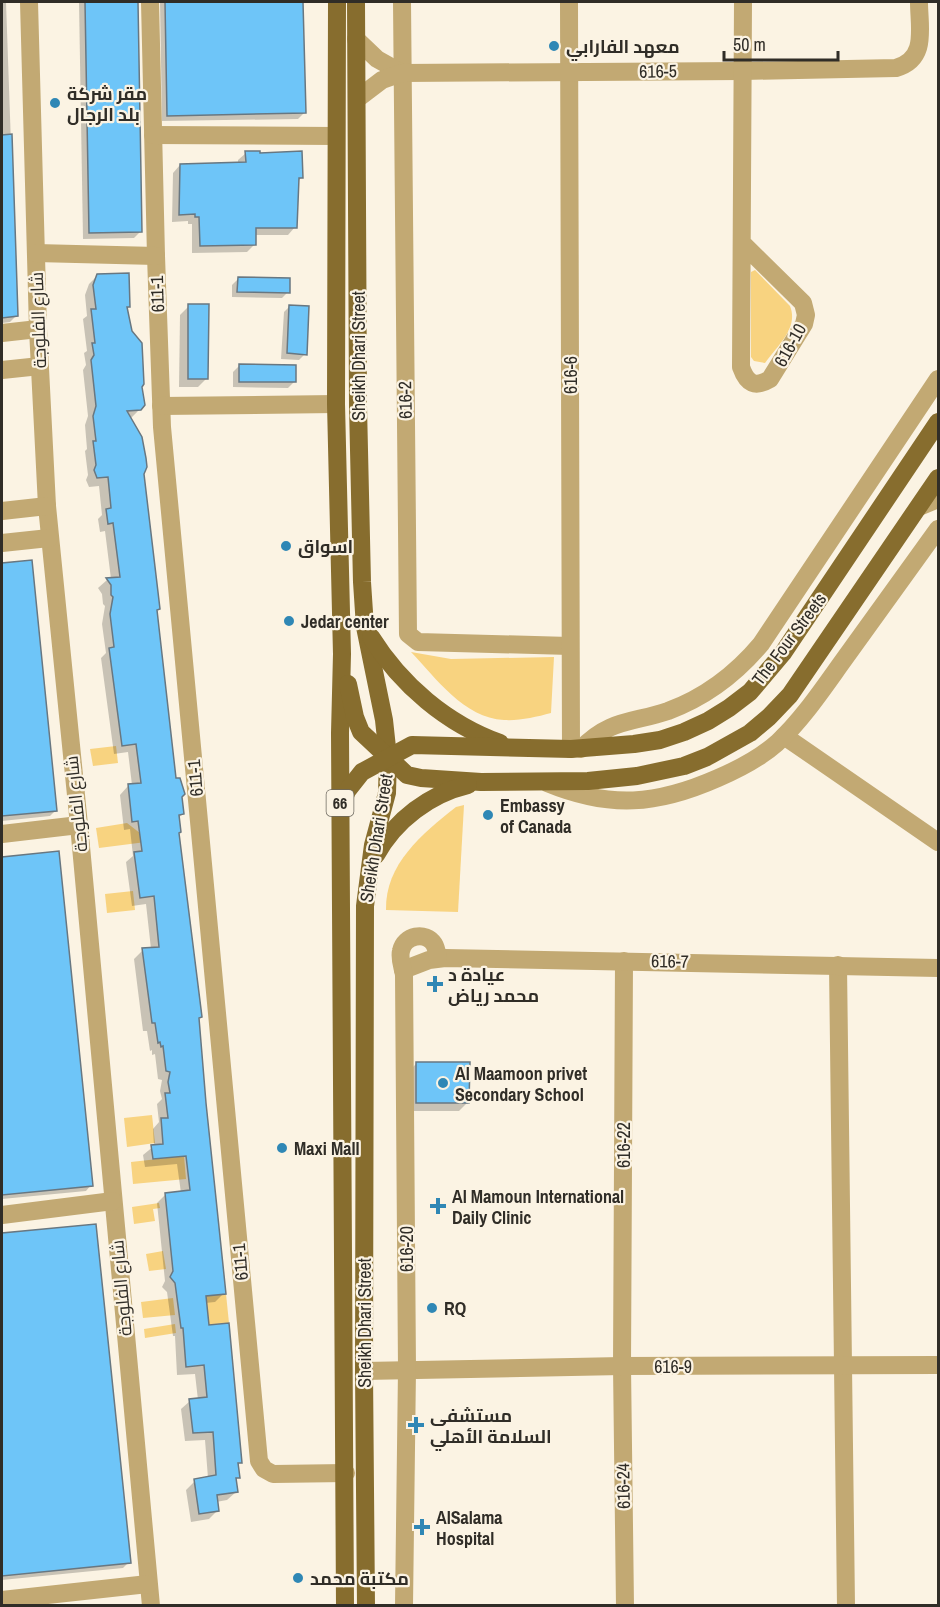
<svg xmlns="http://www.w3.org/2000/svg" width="940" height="1607" font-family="'Archivo Narrow',Cairo,sans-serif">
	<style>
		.green { fill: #f8d380 }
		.shadow { fill: #0003 }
		.building { fill: #6ec5f8; stroke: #687781; stroke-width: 1.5 }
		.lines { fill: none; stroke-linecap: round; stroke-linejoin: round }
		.minor { stroke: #c2a973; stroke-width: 18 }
		.major { stroke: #876d2e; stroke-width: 18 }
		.poi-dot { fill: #2f87b5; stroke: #fbf3e3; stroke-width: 2 }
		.labels { text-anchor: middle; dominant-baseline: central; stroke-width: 4.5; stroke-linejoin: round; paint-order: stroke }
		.shield { fill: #fbf3e3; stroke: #6d685f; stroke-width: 1.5 }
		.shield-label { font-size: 16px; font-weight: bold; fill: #302d27 }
		.poi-label { font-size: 18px; font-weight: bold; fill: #302d27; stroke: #fbf3e3; text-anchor: start }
		.street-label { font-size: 18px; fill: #302d27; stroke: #fbf3e3 }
	</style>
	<rect width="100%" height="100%" fill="#fbf3e3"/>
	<g class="green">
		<path d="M755,270l35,36c9,22 -13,40 -25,57l-11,-2 -3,-4v-85z"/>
		<path d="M411,652l40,7 103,-2 -3,56c-15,4 -32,8 -47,7 -40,-2 -68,-42 -93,-68z"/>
		<path d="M116,746l2,17 -25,3 -3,-17z"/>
		<path d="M464,805l-6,107 -72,-2c-1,-46 36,-76 70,-103z"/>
		<path d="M127,823l18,14 1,5 -47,6 -3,-20z"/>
		<path d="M133,891l2,19 -28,3 -2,-19z"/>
		<path d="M152,1115l3,28 -28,4 -3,-29z"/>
		<path d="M184,1156l2,23 -53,5 -2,-22z"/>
		<path d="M159,1203l1,5 -7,1 2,12 -21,3 -2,-17z"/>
		<path d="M163,1251l3,18 -17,2 -3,-17z"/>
		<path d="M226,1294l3,29 -20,2 -3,-29z"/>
		<path d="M173,1298l2,17 -32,3 -2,-16z"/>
		<path d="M175,1324l1,9 -31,5 -1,-9z"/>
	</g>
	<g class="shadow">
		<path d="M2,2h4l11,313 -7,7 -8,1z"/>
		<path d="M79,2h57l4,230 -6,6 -51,1z"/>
		<path d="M160,2h142l2,111 -6,6 -136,2z"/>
		<path d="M246,153l56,24 -5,5 -2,45 -7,8h-33v9l-8,8 -55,1v-29h-4v-3l-16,1 1,-49 7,-8 58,-1v-4z"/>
		<path d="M98,275l31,32 -3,2 15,78 -1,22 -9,9 12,56 12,137 20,169 6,17 2,17 -5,4v16l22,183 -3,3 27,273 -9,9 -10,1 3,23 32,136 -3,4 1,11 -3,4 1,11 -9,8 -11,2 1,9 -8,8 -18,3 -5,-32 9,-9 13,-3 -3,-38 -20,1 -4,-32 9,-8 8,-1 -3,-26 -18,1 -2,-39h-2l-6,-44 -5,-5 3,-6 -8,-78 9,-9 15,-1 -4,-29 -32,3 -2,-12 11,-9 -1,-17 6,-7 -2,-18 5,-5 -2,-8 2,-11 -4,-1 -3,-25 -3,1v-5l-2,1 -3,-20h-4l-9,-72 9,-9 8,-1 -5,-45 -14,2 -6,-44 7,-6 -3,-27 -6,1 -4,-35 8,-9 4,-1 -4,-33 -14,2 -13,-96 5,-5 -4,-29 3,-18 -2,-2 -1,-10 -4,-6 9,-8 4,-1 -6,-48 -5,1 -2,-13 4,-4 -3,-29 -10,1 -3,-7 2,-5 -3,-24 2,-2 -2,-24 3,-9 -5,-46 3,-5 -2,-12 3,-2 -4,-32 4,-3 -2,-21 4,-11z"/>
		<path d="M238,279l50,13 -6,6 -50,-1v-12z"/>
		<path d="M189,306l18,72 -9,9h-19l1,-72z"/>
		<path d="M290,306l15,48 -6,6 -18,-1 3,-47z"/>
		<path d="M239,366l55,16 -6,6 -55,-1v-15z"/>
		<path d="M30,562l26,248 -6,6 -48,5v-256z"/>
		<path d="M58,852l33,333 -5,6 -84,8v-341z"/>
		<path d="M417,1063l51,39 -9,9h-51v-39z"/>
		<path d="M95,1225l34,337 -6,6 -121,12v-345z"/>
	</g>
	<g class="building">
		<path d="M85,2h53l4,230 -53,1z"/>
		<path d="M165,2h138l3,111 -139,3z"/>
		<path d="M12,134l6,182 -16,2v-183z"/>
		<path d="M245,151h15v2l42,-2 1,27h-4l-2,50h-41v17l-56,1 -1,-29h-4v-3l-16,1 1,-51 66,-2z"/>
		<path d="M129,273l1,34h-3l5,24 10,12 2,41 -2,3 3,18 -4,5 -14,1 15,26 4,21 1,9 -3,7 16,135 -3,1 19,168h4l5,16 -3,3 2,17 -5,1 2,17 -2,1 23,184 -3,1 7,85 20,191 -20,2 3,29 20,-2 13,140h-4l2,15h-4l2,14 -21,3 2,16 -20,3 -5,-35 22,-4 -3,-43 -20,1 -4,-34 18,-2 -3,-32 -18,2 -3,-39h-2l-6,-45 -5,-6 3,-6 -8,-78 25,-3 -4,-34 -33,3 -2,-14 12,-1 -2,-26h7l-3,-25h5l-2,-11 2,-10 -4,-1 -3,-25 -2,1 -1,-5 -2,1 -3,-20h-3l-10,-75 17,-1 -5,-51 -14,2 -6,-46 8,-1 -4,-30 -6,1 -4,-38 13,-1 -5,-39 -14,2 -13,-98 5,-1 -4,-33 3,-17 -2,-2v-10l-5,-7 14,-1 -7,-54 -5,1 -2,-15 5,-1 -3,-31 -11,1 -3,-8 2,-5 -3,-24h3l-3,-25 3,-10 -5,-46 3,-5 -2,-12h3l-4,-34h5l-3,-24 4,-11z"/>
		<path d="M238,277l52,1v15l-53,-1z"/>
		<path d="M188,304h21l-1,75h-20z"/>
		<path d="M289,305l20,1 -2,49 -20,-2z"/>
		<path d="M239,364l57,1v17h-57z"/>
		<path d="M32,560l25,251 -55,5v-253z"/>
		<path d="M59,851l34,335 -91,9v-338z"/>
		<path d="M416,1062h54l-1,41h-53z"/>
		<path d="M96,1224l35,339 -129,13v-343z"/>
	</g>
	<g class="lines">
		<g class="minor">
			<path d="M29,2l9,327 9,177 32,319 72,781"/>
			<path d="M150,2l6,254 6,171 97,1034 5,8 9,5 73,-1"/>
			<path d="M402,2l6,632 10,8 152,4"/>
			<path d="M569,2l2,747"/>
			<path d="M356,39l21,20 25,14"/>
			<path d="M357,99l25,-19 20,-7 341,-2 153,-3c32,-9 23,-40 23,-66"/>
			<path d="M153,135l183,1"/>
			<path d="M742,243l61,60 3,12 -2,9 -34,55c-15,9 -23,5 -29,-12 1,-122 2,-244 2,-365"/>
			<path d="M36,253l120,3"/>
			<path d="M2,333l36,-4"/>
			<path d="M2,370l38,-4"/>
			<path d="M161,406l175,-2"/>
			<path d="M919,507l19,-8"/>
			<path d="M2,511l45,-5"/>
			<path d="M2,543l47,-5"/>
			<path d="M784,736l154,106"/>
			<path d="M581,749c28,-30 52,-26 87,-38 38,-14 67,-36 93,-67l177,-265"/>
			<path d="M547,783c63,26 110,22 171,-5 21,-9 42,-20 59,-35 26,-24 47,-56 68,-85 31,-43 62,-86 93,-129"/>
			<path d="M2,834l77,-9"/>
			<path d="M624,961l-2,405 3,240"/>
			<path d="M838,965l8,641"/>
			<path d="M403,970l26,-10 16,-2 493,10"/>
			<path d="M2,1215l111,-14"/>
			<path d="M364,1371l258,-5 316,-1"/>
			<path d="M2,1600l146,-16"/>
			<path d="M404,1606l3,-237 -3,-394c-1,-7 -5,-16 -3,-24 3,-16 25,-20 33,-7 3,5 3,10 4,14"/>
		</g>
		<g class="major">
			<path d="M337,2l-1,402 6,250 -2,79 5,873"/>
			<path d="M356,2l2,404 4,176 3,45 19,93 4,37 -1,36 -14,52 -8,61 -1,465 2,235"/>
			<path d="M371,637c30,48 76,87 129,106"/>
			<path d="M348,684l7,33 6,15 46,43 14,3 60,4 107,-1 49,-5 47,-10 23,-9 43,-24 19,-16 21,-22 148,-217"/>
			<path d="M342,803l5,-12 15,-19 50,-27 159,4 63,-5 26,-4 24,-8 24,-11 21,-13 21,-16 33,-39 155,-231"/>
			<path d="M376,855c19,-35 54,-61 92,-70"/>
		</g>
	</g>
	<g class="poi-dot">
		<circle cx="554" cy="46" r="6"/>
		<circle cx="55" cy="103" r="6"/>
		<circle cx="286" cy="546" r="6"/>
		<circle cx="289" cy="621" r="6"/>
		<circle cx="488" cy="815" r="6"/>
		<path d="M432 975h6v6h6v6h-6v6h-6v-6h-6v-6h6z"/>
		<circle cx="443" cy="1083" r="6"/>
		<circle cx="282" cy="1148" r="6"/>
		<path d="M435 1197h6v6h6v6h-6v6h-6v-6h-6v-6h6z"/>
		<circle cx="432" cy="1308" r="6"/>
		<path d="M413 1416h6v6h6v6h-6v6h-6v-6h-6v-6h6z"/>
		<path d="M419 1518h6v6h6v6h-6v6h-6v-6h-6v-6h6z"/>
		<circle cx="298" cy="1578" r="6"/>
	</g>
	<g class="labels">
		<rect class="shield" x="326.5" y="790" width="27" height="26" rx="4.5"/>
		<g class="shield-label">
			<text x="340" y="803">66</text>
		</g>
		<g class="poi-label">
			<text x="566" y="46">معهد الفارابي</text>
			<text x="67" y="93">مقر شركة<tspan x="67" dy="21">بلد الرجال</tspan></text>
			<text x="298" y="546">اسواق</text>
			<text x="301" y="621">Jedar center</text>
			<text x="500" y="805">Embassy<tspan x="500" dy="21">of Canada</tspan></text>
			<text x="448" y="974">عيادة د<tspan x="448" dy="21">محمد رياض</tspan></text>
			<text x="455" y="1073">Al Maamoon privet<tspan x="455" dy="21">Secondary School</tspan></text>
			<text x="294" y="1148">Maxi Mall</text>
			<text x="452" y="1196">Al Mamoun International<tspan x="452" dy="21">Daily Clinic</tspan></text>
			<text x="444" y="1308">RQ</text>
			<text x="430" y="1415">مستشفى<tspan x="430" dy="21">السلامة الأهلي</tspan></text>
			<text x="436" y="1517">AlSalama<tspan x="436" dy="21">Hospital</tspan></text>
			<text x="310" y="1578">مكتبة محمد</text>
		</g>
		<g class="street-label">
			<text transform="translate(658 71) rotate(-1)">616-5</text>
			<text transform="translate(157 294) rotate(-92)">611-1</text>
			<text transform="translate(38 320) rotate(-92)">شارع الفلوجة</text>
			<text transform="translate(790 345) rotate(-61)">616-10</text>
			<text transform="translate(358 356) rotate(-90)">Sheikh Dhari Street</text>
			<text transform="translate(570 375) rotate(-90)">616-6</text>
			<text transform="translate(405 400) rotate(-91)">616-2</text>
			<text transform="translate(789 639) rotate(-53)">The Four Streets</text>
			<text transform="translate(195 778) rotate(-95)">611-1</text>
			<text transform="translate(76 804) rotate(-96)">شارع الفلوجة</text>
			<text transform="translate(376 838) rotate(-81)">Sheikh Dhari Street</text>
			<text transform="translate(670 961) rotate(1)">616-7</text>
			<text transform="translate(623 1145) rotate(-90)">616-22</text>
			<text transform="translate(406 1249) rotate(-90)">616-20</text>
			<text transform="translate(240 1262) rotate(-95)">611-1</text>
			<text transform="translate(121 1288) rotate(-95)">شارع الفلوجة</text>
			<text transform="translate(364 1323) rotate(-90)">Sheikh Dhari Street</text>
			<text x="673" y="1366">616-9</text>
			<text transform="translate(623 1486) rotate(-91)">616-24</text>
		</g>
	</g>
	<rect width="940" height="1607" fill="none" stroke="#302d27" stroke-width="6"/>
	<path d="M724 51v9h114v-9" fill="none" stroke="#302d27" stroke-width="3"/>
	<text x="733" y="51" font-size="18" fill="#302d27" stroke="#fbf3e3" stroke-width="4.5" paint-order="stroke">50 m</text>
</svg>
